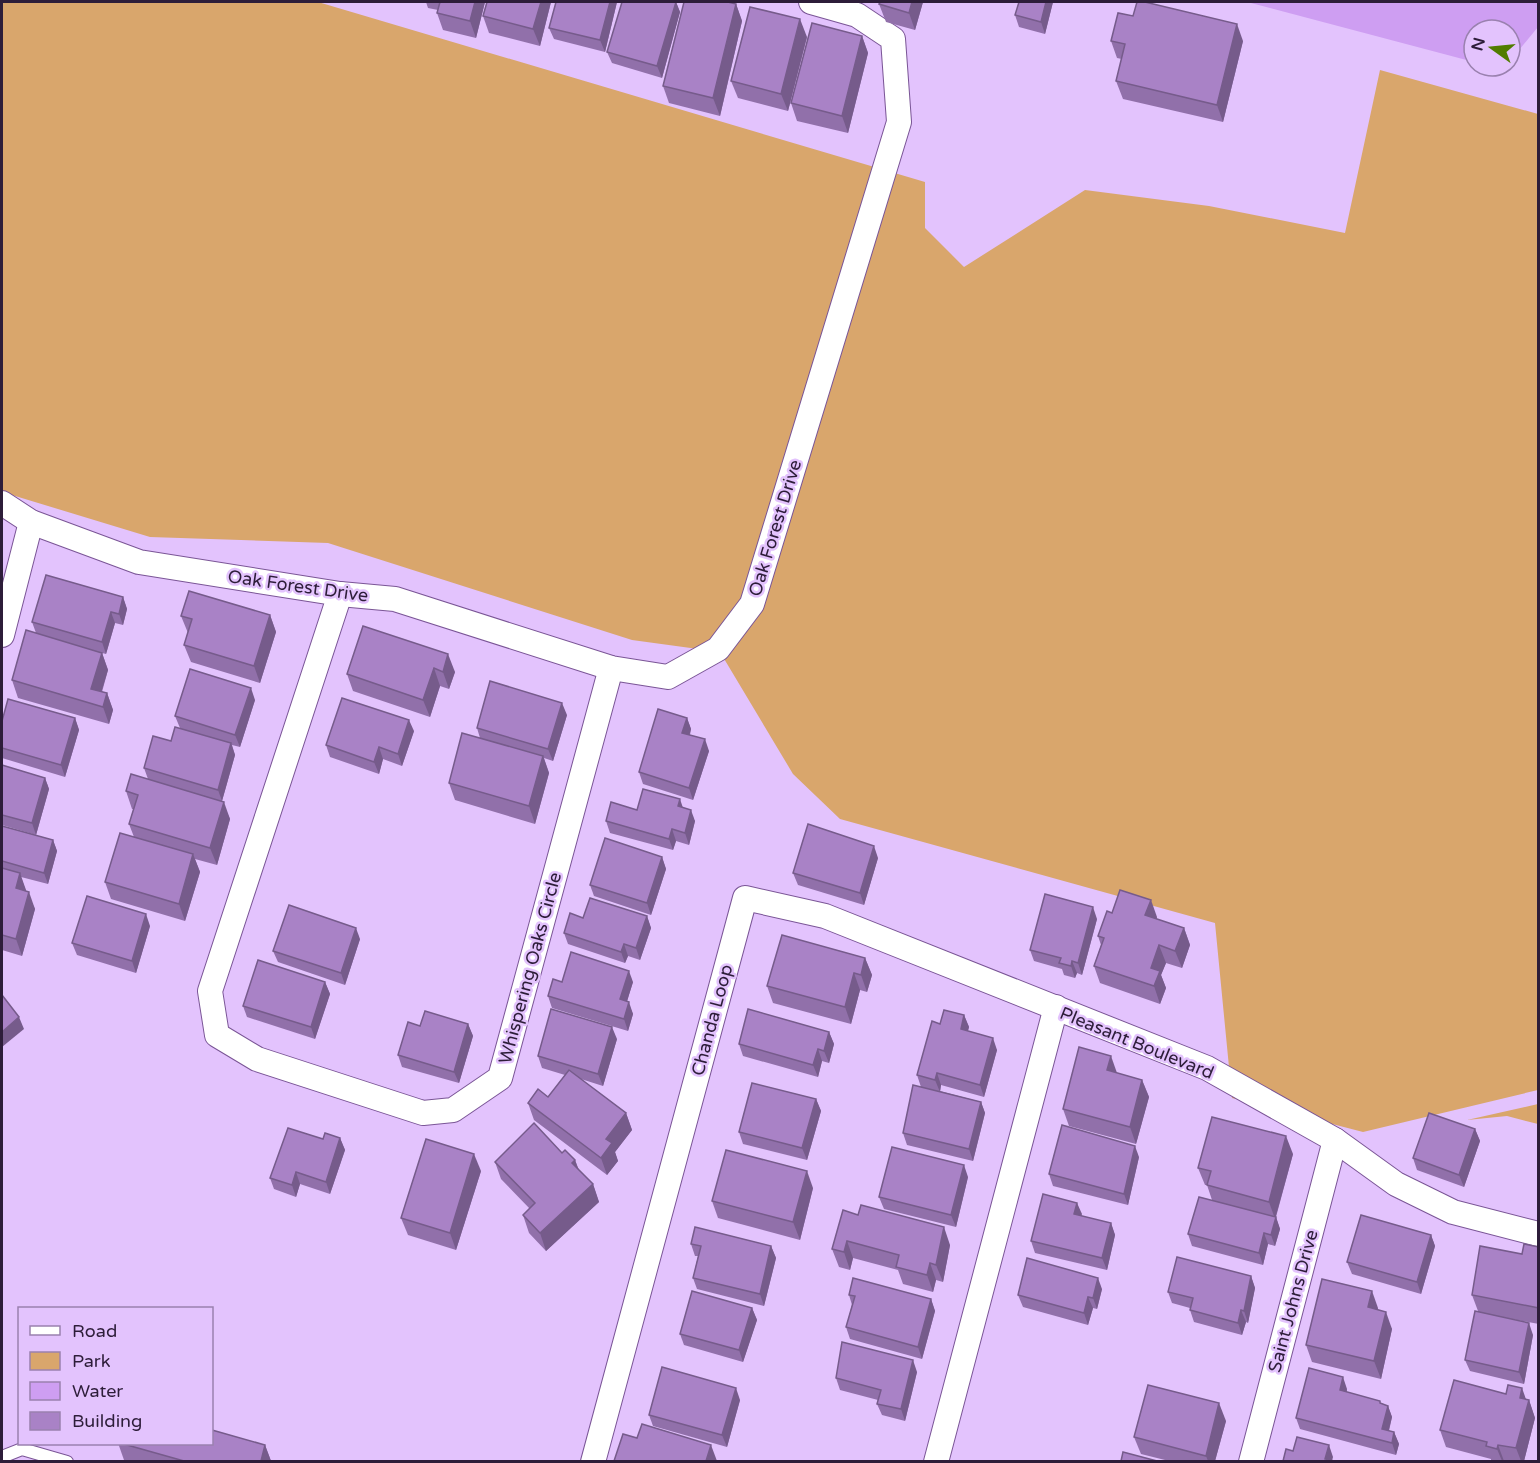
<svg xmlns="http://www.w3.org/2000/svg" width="1540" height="1463" font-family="'Varela Round',sans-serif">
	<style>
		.green { fill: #d9a66c }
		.water { fill: #ce9ef2 }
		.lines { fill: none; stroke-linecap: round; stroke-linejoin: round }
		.service-casing { stroke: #7a5596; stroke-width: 14 }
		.minor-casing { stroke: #7a5596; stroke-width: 26 }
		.service { stroke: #fff; stroke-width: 12 }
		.minor { stroke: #fff; stroke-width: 24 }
		.wall { fill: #9170aa }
		.shaded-wall { fill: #765b8b }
		.building { fill: #a982c6; stroke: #765b8b; stroke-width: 1.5 }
		.labels { text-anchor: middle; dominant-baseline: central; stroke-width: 5; stroke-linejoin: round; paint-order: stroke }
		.street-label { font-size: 18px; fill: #2d1d39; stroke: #e3c3fd }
	</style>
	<rect width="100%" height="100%" fill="#e3c3fd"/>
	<g class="green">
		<path d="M2,2h316l607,180v46l39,39 121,-77 124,16 136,27 35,-163 158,44v976l-175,42 -131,-34 -17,-175 -375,-104 -47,-45 -73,-122 -88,-12 -304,-97 -178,-6 -148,-45z"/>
		<path d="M1538,1104v20l-31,-8 -40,4z"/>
	</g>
	<path class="water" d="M1247,2h291v25l-28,34v-31h-36v32z"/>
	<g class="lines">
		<defs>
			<path id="service" d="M2,1457l20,-8 45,13"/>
			<g id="minor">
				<path d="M2,503l29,19 108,40 201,32 55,5 216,69 57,9 50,-28 34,-45 147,-482 -6,-83 -36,-24 -46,-13"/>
				<path d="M340,594l-130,397 7,44 40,24 166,54 30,-3 47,-32 111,-410"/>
				<path d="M2,635l29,-113"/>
				<path d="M593,1462l152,-564 80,18 382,152 128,72 61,44 57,28 85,22"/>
				<path d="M936,1462l120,-455"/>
				<path d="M1251,1462l84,-322"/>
			</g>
		</defs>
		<use href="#service" class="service-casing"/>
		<use href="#minor" class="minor-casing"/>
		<use href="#service" class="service"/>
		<use href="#minor" class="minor"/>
	</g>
	<g class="wall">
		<path d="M426,2h59l-9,36 -33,-8 -6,-17 1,-3 -10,-2z"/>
		<path d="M487,2h64l-11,44 -51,-13 -6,-17z"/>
		<path d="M617,2l-12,50 -51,-13 -5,-11z"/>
		<path d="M622,2h54l4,10 -18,66 -50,-15 -5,-11z"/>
		<path d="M923,2l-8,28 -29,-8 -7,-18z"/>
		<path d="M1053,2l-8,32 -26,-7 -4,-12z"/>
		<path d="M736,4l6,17 -22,95 -51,-13 -6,-17z"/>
		<path d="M862,36l6,17 -20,80 -51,-12 -6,-18z"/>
		<path d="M807,37l-19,74 -50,-13 -7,-17z"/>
		<path d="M1111,41h132l-20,81 -100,-23 -7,-18 6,-22 -5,-1z"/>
		<path d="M123,597l4,12 -4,16 -8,-2 -9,31 -4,-1 6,17 -6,22 5,1 6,17 -4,14 -91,-26 -6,-18 24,-47 -4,-11z"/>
		<path d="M270,615l6,17 -16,51 -69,-21 -7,-17 4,-12 -7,-17z"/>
		<path d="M363,626l92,46 -6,17 -9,-3 -10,31 -77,-26 -6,-17z"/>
		<path d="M255,700l-15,47 -8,-2 3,10 -13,46 8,18 -13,46 -22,-6 5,13 -15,49 -74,-22 -6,-17 29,-45 -5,-13 5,-15h-2l-6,-18 22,-12 -4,-11 27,-27 9,-13 -5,-12z"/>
		<path d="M567,715l-14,46 -9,-3 5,15 -14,51 -80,-24 -6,-17 31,-45 -3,-10z"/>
		<path d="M75,718l4,12 -14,47 -63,-19v-37z"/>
		<path d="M687,718l4,11 -1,6 19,16 -16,49 -50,-16 -4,-12z"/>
		<path d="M414,731l-12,35 -19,-7 -4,15 -49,-17 -4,-12z"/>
		<path d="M2,765l43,13 4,11 -13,46 -34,-10z"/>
		<path d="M682,807l13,14 -6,24 -13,-4 -3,9 -63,-17 -4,-12 31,-11z"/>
		<path d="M2,826l51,14 4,11 -9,33 -27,-7 5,14 9,18 -13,47 -20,-6z"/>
		<path d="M662,857l4,12 -15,46 -57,-19 -4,-11z"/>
		<path d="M878,858l-14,47 -66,-20 -5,-12z"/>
		<path d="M1112,913l45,4 -1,2 28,9 6,17 -8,23 -16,-5 -5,12 5,13 -6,16 -60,-21 -6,-17 7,-21 -3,-9z"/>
		<path d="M647,916l4,12 -11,32 -12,-4 -3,7 -57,-19 -4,-11 19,-15z"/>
		<path d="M1097,919l-15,56 -5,-2 -2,5 -11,-3 -2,-6 -28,-8 -4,-11z"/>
		<path d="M150,926l-14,47 -59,-18 -5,-12z"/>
		<path d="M360,939l-15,46 -67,-23 -5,-11z"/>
		<path d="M865,958l7,17 -5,17 -7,-2 -9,34 -78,-21 -6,-17z"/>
		<path d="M325,982l5,12 -15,45 -68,-22 -4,-11z"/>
		<path d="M562,982h71l-6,19 6,13 -5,17 -76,-23 -4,-12z"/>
		<path d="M964,1015l5,12 -1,4 29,19 -13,47 -43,-12 -1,6 41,11 4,11 -12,48 -66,-16 -4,-12 18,-46 -4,-12 23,-51z"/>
		<path d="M468,1024l5,12 -14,47 -57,-16 -4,-12 22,-29z"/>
		<path d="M829,1032l5,12 -5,19 -7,-2 -4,16 -75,-21 -4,-12z"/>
		<path d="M617,1039l-14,47 -22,-7 45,34 6,17 -17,22 3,9 -11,14 -73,-55 -6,-17 20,-6 17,-22 -23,-7 -4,-12z"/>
		<path d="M1117,1073l25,7 7,17 -13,47 -67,-18 -6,-17z"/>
		<path d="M816,1099l5,12 -14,49 -64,-16 -4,-12z"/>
		<path d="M1475,1129l5,12 -16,46 -47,-17 -4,-12z"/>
		<path d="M340,1138l5,12 -15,44 -30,-10 -4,13 -22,-8 -4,-11 53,-39z"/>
		<path d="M562,1153l13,7 4,10 14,14 6,18 -53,49 -17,-18 -6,-18 7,-6 -29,-30 -6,-17z"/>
		<path d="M1293,1154l-17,63 4,12 -5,17 -7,-2 -5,21 -71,-19 -4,-12 24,-34 -5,-15h-2l-7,-17z"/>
		<path d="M1139,1157l-11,48 -75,-19 -4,-12z"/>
		<path d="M481,1171l-25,79 -48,-15 -7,-17z"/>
		<path d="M968,1177l-12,50 -72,-18 -5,-12z"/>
		<path d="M813,1188l-13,52 -82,-22 -6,-17z"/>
		<path d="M1077,1203l4,13 30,7 4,12 -8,35 -72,-17 -4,-12z"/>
		<path d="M858,1215l92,30 -7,37 -7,-2 -3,12 -30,-8 -5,-14 -45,-12 -3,12 -11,-3 -7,-18z"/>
		<path d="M1431,1235l4,11 -14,48 -69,-20 -5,-12z"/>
		<path d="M691,1244l80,2 5,12 -12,48 -67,-17 -4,-11 5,-22h-3z"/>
		<path d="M1539,1247v77l-33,-6 27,17 -9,49 -54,-13 -5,-11 13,-49 -6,-16 50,-41z"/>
		<path d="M1251,1276l4,12 -7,35 -2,-1 -4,13 -48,-13 -4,-12v-2l-18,-5 -4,-11z"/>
		<path d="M1102,1289l-5,20 -4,-1 -5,17 -65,-18 -5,-12z"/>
		<path d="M849,1295l82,4 4,12 -13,48 -72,-20 -4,-12 6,-22z"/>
		<path d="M752,1308l5,12 -14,42 -59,-17 -4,-11z"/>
		<path d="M1378,1308v2l14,19 -11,50 -69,-17 -6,-17z"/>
		<path d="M917,1372l-12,49 -23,-6 -5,-11 1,-4 -38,-10 -4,-12z"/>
		<path d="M1347,1389v3l41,14 4,11 -3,14 5,1 5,12 -3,11 -96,-26 -4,-11z"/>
		<path d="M1526,1399l3,1 6,18 -11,43h-33v-2l-45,-12 -6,-17z"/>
		<path d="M740,1400l-13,47 -74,-21 -4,-11z"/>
		<path d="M1226,1421l-11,40h-46l-28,-7 -7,-17z"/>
		<path d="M118,1443h94l53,2 6,16h-143l-4,-1z"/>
	</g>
	<g class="shaded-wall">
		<path d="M475,2h10l-9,36 -6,-17z"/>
		<path d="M541,2h10l-11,44 -7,-17z"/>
		<path d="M610,2h7l-12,50 -5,-12z"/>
		<path d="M676,2l4,10 -18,66 -5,-12z"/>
		<path d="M912,2h11l-8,28 -6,-17z"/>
		<path d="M1046,2h7l-8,32 -4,-12z"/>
		<path d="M736,4l6,17 -22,95 -7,-18z"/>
		<path d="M800,19l7,18 -19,74 -7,-17z"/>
		<path d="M1237,24l6,17 -20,81 -6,-17z"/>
		<path d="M862,36l6,17 -20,80 -6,-17z"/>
		<path d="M123,597l4,12 -4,16 -4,-11z"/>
		<path d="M111,612l4,11 -9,31 -4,-12z"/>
		<path d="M270,615l6,17 -16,51 -6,-17z"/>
		<path d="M102,653l6,17 -11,36 -6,-17z"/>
		<path d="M448,654l7,18 -6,17 -6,-17z"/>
		<path d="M434,668l6,18 -10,31 -7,-17z"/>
		<path d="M251,688l4,12 -15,47 -5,-12z"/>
		<path d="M107,693l6,17 -4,14 -6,-17z"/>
		<path d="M562,703l5,12 -14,46 -5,-12z"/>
		<path d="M75,718l4,12 -14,47 -4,-12z"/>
		<path d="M687,718l4,11 -4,15 -5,-11z"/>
		<path d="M409,720l5,11 -12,35 -4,-12z"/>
		<path d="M705,739l4,12 -16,49 -4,-12z"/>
		<path d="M231,743l4,12 -13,46 -4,-11z"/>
		<path d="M379,747l4,12 -4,15 -5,-12z"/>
		<path d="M543,756l6,17 -14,51 -6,-18z"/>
		<path d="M45,778l4,11 -13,46 -4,-12z"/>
		<path d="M680,799l4,12 -6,-5z"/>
		<path d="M224,802l6,17 -13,46 -7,-17z"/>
		<path d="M691,810l4,11 -6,24 -4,-12z"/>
		<path d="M672,829l4,12 -3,9 -4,-11z"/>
		<path d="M53,840l4,11 -9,33 -4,-11z"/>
		<path d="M874,846l4,12 -14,47 -4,-12z"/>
		<path d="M193,854l7,18 -15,49 -6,-17z"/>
		<path d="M662,857l4,12 -15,46 -4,-12z"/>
		<path d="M20,873l6,17 -4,15 -6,-17z"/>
		<path d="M29,892l6,17 -13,47 -6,-17z"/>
		<path d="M1151,900l6,17 -5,15 -7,-17z"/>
		<path d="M1093,907l4,12 -15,56 -4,-12z"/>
		<path d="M146,914l4,12 -14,47 -4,-12z"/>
		<path d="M647,916l4,12 -11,32 -4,-12z"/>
		<path d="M356,928l4,11 -15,46 -4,-12z"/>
		<path d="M1184,928l6,17 -8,23 -7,-17z"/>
		<path d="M624,944l4,12 -3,7 -4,-11z"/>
		<path d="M1159,945l7,18 -5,12 5,13 -6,16 -6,-18 -3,-18z"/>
		<path d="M865,958l7,17 -5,17 -6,-17z"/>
		<path d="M1072,961l5,12 -2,5 -4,-12z"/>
		<path d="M629,971l4,11 -9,29 -4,-12z"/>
		<path d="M854,973l6,17 -9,34 -6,-17z"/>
		<path d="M325,982l5,12 -15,45 -4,-12z"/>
		<path d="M629,1002l4,12 -5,17 -4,-12z"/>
		<path d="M964,1015l5,12 -4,13 -4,-11z"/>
		<path d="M19,1017l5,12 -22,18v-15z"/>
		<path d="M468,1024l5,12 -14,47 -5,-11z"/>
		<path d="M612,1027l5,12 -14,47 -5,-12z"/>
		<path d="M829,1032l5,12 -5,19 -5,-12z"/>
		<path d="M993,1038l4,12 -13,47 -4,-12z"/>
		<path d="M818,1049l4,12 -4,16 -5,-12z"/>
		<path d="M1111,1056l6,17 -10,-3z"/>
		<path d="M937,1073l4,12 -1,7 -5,-12z"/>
		<path d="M1142,1080l7,17 -13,47 -6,-17z"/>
		<path d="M816,1099l5,12 -14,49 -5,-12z"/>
		<path d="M981,1102l4,11 -12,48 -4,-12z"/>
		<path d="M626,1113l6,17 -17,22 3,9 -11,14 -6,-17 5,-19z"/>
		<path d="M1475,1129l5,12 -16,46 -5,-12z"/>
		<path d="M1286,1136l7,18 -18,65 -6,-17z"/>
		<path d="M340,1138l5,12 -15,44 -4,-12z"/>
		<path d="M1135,1146l4,11 -11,48 -4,-11z"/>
		<path d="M474,1154l7,17 -25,79 -6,-17z"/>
		<path d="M575,1160l6,17 -9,-14z"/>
		<path d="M964,1165l4,12 -12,50 -5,-12z"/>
		<path d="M807,1171l6,17 -13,52 -7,-18z"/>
		<path d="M296,1172l4,12 -4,13 -4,-12z"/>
		<path d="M593,1184l6,18 -53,49 -6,-18z"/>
		<path d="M1077,1203l5,11 -4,12 -4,-12z"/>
		<path d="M1276,1217l4,12 -5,17 -4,-11z"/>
		<path d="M1111,1223l4,12 -8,35 -5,-12z"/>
		<path d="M944,1227l6,18 -7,37 -7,-17z"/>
		<path d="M1264,1233l4,11 -5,21 -4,-12z"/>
		<path d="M1431,1235l4,11 -14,48 -4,-12z"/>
		<path d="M847,1241l6,17 -3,12 -6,-18z"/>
		<path d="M771,1246l5,12 -12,48 -4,-12z"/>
		<path d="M930,1263l6,17 -3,12 -6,-17z"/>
		<path d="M1251,1276l4,12 -7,35 -4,-12z"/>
		<path d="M1098,1278l4,11 -5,20 -4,-11z"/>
		<path d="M1372,1291l6,17 -4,17 -6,-18z"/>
		<path d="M1088,1297l5,11 -5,17 -4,-12z"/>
		<path d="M931,1299l4,12 -13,48 -4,-12z"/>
		<path d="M752,1308l5,12 -14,42 -4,-12z"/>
		<path d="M1241,1310l5,12 -4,13 -4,-12z"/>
		<path d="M1386,1312l6,17 -11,50 -7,-18z"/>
		<path d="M1529,1323l4,12 -9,49 -5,-12z"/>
		<path d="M913,1360l4,12 -12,49 -4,-12z"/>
		<path d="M1343,1377l4,12 -3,13 -4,-12z"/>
		<path d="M736,1388l4,12 -13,47 -5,-12z"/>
		<path d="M1522,1388l6,17 1,-5 6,18 -11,43h-3l-5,-13 4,-50z"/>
		<path d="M1219,1403l7,18 -11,40h-7l-2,-5z"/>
		<path d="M1388,1406l4,11 -6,24 -4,-12z"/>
		<path d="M1394,1432l5,12 -3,11 -4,-12z"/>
		<path d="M265,1445l6,16h-10z"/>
		<path d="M711,1445l6,16h-11z"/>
		<path d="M1329,1445l4,12 -1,4 -7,-2z"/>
		<path d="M1498,1445l6,16h-2l-5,-12z"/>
	</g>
	<g class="building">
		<path d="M440,2h35l-5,19 -33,-8z"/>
		<path d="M487,2h54l-8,27 -50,-13z"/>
		<path d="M556,2h54l-10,38 -51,-12z"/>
		<path d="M622,2h54l-19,64 -50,-14z"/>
		<path d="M684,2h44l8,2 -23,94 -50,-12z"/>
		<path d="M880,2h32l-3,11 -30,-9z"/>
		<path d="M1019,2h27l-5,20 -26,-7z"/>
		<path d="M1137,2h8l92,22 -20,81 -101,-24 9,-37 -14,-3 7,-28 15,3z"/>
		<path d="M750,7l50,12 -19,75 -50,-13z"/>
		<path d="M812,23l50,13 -20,80 -51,-13z"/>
		<path d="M46,575l77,22 -4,17 -8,-2 -9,30 -70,-20z"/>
		<path d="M189,591l81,24 -16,51 -70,-21 8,-26 -11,-3z"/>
		<path d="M363,626l85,28 -5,18 -9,-4 -11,32 -76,-26z"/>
		<path d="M26,630l76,23 -11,36 16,4 -4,14 -91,-27z"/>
		<path d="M190,669l61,19 -16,47 -60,-19z"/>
		<path d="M490,681l72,22 -14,46 -71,-21z"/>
		<path d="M342,698l67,22 -11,34 -19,-7 -5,15 -48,-17z"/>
		<path d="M8,699l67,19 -14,47 -59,-17v-27z"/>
		<path d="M658,709l29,9 -5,15 23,6 -16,49 -50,-16z"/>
		<path d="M175,727l56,16 -13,47 -74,-22 9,-32 18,5z"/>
		<path d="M462,733l81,23 -14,50 -80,-23z"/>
		<path d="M2,765l43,13 -13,45 -30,-8z"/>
		<path d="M131,774l93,28 -14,46 -81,-24 9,-29 -12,-4z"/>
		<path d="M643,789l37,10 -2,7 13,4 -6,23 -13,-4 -3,10 -63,-18 5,-19 26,8z"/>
		<path d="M808,824l66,22 -14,47 -67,-20z"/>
		<path d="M2,826l51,14 -9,33 -42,-12z"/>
		<path d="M120,833l73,21 -14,50 -74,-22z"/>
		<path d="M605,838l57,19 -15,46 -57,-18z"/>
		<path d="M2,868l18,5 -4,15 13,4 -13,47 -14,-4z"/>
		<path d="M1120,890l31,10 -6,15 39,13 -9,23 -16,-6 -8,23 9,3 -6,15 -60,-20 10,-28 -6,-2 9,-25 5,2z"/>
		<path d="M1045,894l48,13 -15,56 -6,-2 -1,5 -12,-3 2,-5 -31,-8z"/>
		<path d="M87,896l59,18 -14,47 -60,-18z"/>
		<path d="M590,898l57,18 -11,32 -12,-4 -3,8 -57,-19 6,-20 13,5z"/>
		<path d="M289,905l67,23 -15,45 -68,-22z"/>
		<path d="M782,935l83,23 -4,17 -7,-2 -9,34 -78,-21z"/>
		<path d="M571,952l58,19 -9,28 9,3 -5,17 -76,-23 5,-17 9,3z"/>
		<path d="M258,960l67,22 -14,45 -68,-21z"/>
		<path d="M2,995l17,22 -17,15z"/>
		<path d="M551,1009l61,18 -14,47 -60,-18z"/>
		<path d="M748,1009l81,23 -5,19 -6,-2 -5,16 -74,-21z"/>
		<path d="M944,1010l20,5 -3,14 32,9 -13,47 -43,-12 -2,7 -18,-5 15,-54 8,3z"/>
		<path d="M425,1011l43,13 -14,48 -56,-17 10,-33 12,4z"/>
		<path d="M1079,1047l32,9 -4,14 35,10 -12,47 -67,-18z"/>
		<path d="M569,1070l57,43 -20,26 6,4 -11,15 -73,-55 10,-14 10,8z"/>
		<path d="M752,1083l64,16 -14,49 -63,-16z"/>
		<path d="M913,1085l68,17 -12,47 -66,-16z"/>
		<path d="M1429,1113l46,16 -16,46 -46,-17z"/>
		<path d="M1212,1117l74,19 -17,66 -62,-17 4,-14 -13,-3z"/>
		<path d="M534,1123l28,30 3,-3 10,10 -3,3 21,21 -53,49 -17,-18 12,-12 -40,-41z"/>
		<path d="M1062,1125l73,21 -11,48 -75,-20z"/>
		<path d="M288,1128l35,11 2,-6 15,5 -14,44 -30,-10 -4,13 -22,-7z"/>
		<path d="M426,1139l48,15 -24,79 -49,-15z"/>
		<path d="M892,1147l72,18 -13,50 -72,-18z"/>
		<path d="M726,1150l81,21 -14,51 -81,-21z"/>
		<path d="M1043,1194l34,9 -3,11 37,9 -9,35 -71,-17z"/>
		<path d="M1199,1197l77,20 -5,18 -7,-2 -5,20 -71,-19z"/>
		<path d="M861,1205l83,22 -8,38 -6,-2 -3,12 -31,-8 3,-12 -52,-14 -3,11 -12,-3 11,-39 15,5z"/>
		<path d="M1361,1215l70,20 -14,47 -70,-20z"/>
		<path d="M695,1227l76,19 -11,48 -67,-16 8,-32 -10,-2z"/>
		<path d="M1524,1244l15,3v61l-67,-13 8,-49 42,8z"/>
		<path d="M1177,1257l74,19 -7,35 -3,-1 -3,13 -48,-13 3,-12 -25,-6z"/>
		<path d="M1027,1258l71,20 -5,20 -5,-1 -4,16 -66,-18z"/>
		<path d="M853,1278l78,21 -13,48 -72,-20 9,-31 -6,-1z"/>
		<path d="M1322,1279l50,12 -4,16 18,5 -12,49 -68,-16z"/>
		<path d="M692,1291l60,17 -13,42 -59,-16z"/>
		<path d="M1475,1311l54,12 -10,49 -54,-12z"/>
		<path d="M842,1342l71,18 -12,49 -24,-5 4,-14 -45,-12z"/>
		<path d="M662,1367l74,21 -14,47 -73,-20z"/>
		<path d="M1309,1368l34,9 -3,13 40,11v2l8,3 -6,23 12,3 -2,11 -96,-25z"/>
		<path d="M1454,1380l52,14 2,-9 14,3 -2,10 9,2 -13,48 -18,-3 -1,4 -11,-3 1,-4 -47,-12z"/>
		<path d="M1148,1385l71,18 -13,53 -72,-19z"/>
		<path d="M642,1424l69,21 -5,16h-92l9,-27 14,4z"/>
		<path d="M212,1430l53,15 -4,16h-77l-64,-18h92z"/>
		<path d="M1297,1437l32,8 -4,14 9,2h-51l3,-12 7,2z"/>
		<path d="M1123,1452l34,9h-36z"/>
	</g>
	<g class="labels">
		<g class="street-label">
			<text transform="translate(775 528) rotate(-73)">Oak Forest Drive</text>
			<text transform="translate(298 586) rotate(8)">Oak Forest Drive</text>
			<text transform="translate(530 968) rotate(-75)">Whispering Oaks Circle</text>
			<text transform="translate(712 1020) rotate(-75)">Chanda Loop</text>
			<text transform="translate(1137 1043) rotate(22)">Pleasant Boulevard</text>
			<text transform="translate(1293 1301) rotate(-75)">Saint Johns Drive</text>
		</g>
	</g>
	<rect width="1540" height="1463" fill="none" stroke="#2d1d39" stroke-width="6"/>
	<rect x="18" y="1307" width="195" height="138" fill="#e3c3fd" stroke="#9a81af" stroke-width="1.5"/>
	<rect x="30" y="1326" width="30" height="9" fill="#ffffff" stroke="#9a81af" stroke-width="1.5"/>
	<text x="72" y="1337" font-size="18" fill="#2d1d39">Road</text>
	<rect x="30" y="1352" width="30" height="18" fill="#d9a66c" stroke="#9a81af" stroke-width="1.5"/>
	<text x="72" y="1367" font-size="18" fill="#2d1d39">Park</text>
	<rect x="30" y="1382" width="30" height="18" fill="#ce9ef2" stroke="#9a81af" stroke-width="1.5"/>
	<text x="72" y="1397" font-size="18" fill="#2d1d39">Water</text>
	<rect x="30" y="1412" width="30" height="18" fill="#a982c6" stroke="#9a81af" stroke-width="1.5"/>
	<text x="72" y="1427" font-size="18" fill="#2d1d39">Building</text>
	<g transform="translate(1492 48) rotate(285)"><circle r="28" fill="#e3c3fd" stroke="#9a81af" stroke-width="1.5"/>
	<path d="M0-4.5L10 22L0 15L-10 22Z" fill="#517c00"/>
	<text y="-9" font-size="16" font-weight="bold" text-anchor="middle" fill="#2d1d39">N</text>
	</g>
</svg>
